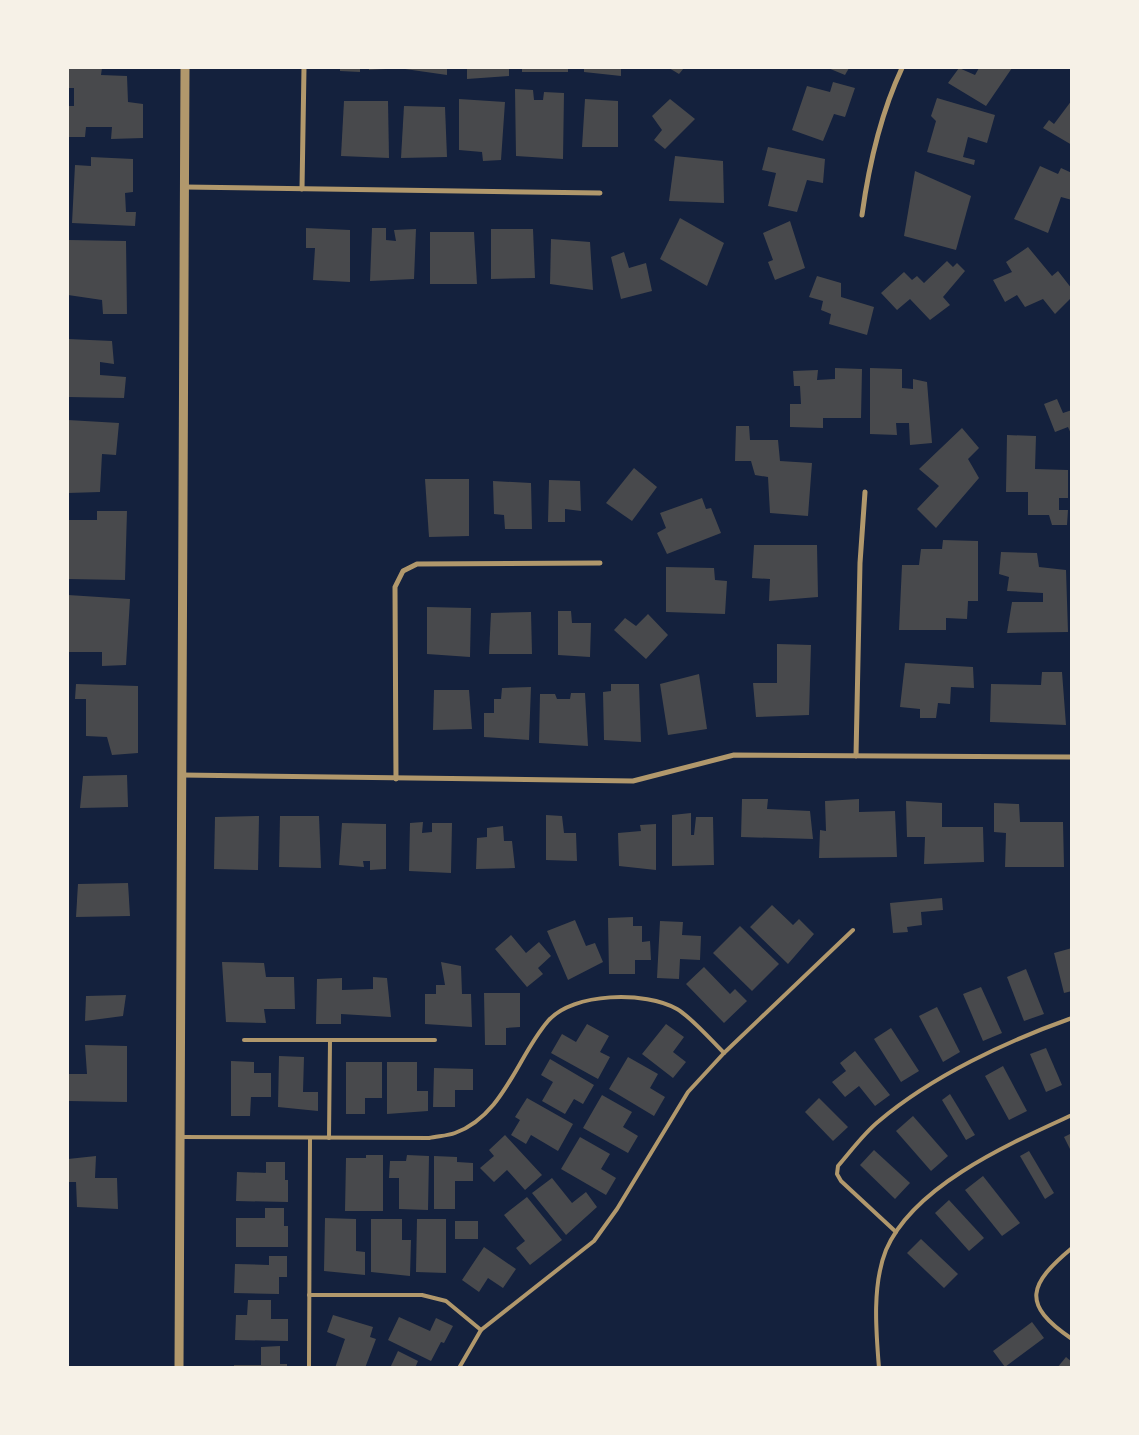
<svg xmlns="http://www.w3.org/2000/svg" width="1139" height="1435" font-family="'Times New Roman',serif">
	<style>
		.building { fill: #48494c }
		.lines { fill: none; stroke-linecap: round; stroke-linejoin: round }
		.service { stroke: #b1986c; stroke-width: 4 }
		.minor { stroke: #b1986c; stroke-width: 5 }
		.tertiary { stroke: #b1986c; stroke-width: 9 }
	</style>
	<rect width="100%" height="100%" fill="#14213d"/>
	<g class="building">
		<path d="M68,68h34l-1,7 26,1 1,26 15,2v34l-32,1 1,-12h-26l-1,10h-17v-31h6v-18h-6z"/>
		<path d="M340,68h20v4l-20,-1z"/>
		<path d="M369,68h17v1l-17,1z"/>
		<path d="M405,68h42v7l-42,-6z"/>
		<path d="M467,68h42v8l-42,3z"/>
		<rect x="522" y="68" width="46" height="4"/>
		<path d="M584,68h37v8l-37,-4z"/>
		<path d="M669,68h15l-5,6z"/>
		<path d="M828,68h21l-4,7z"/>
		<path d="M959,68l16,7 4,-7h33l-26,38 -38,-23z"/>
		<path d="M833,82l22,6 -10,29 -11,-3 -11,27 -31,-11 15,-44 23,6z"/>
		<path d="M515,89l18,1 1,10h9l1,-8 20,1 -1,66 -47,-3z"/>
		<path d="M937,98l58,17 -8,28 -19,-6 -5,20 12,3 -1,5 -47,-13 9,-31 -5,-5z"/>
		<path d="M459,99l46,3 -4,58 -18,1 -1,-9 -23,-2z"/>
		<path d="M585,99l33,2v46h-36z"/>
		<path d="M670,99l25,20 -30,30 -11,-9 8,-10 -10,-14z"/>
		<path d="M1072,100v45l-29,-17 6,-8 5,4z"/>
		<path d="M344,101h44l1,57 -48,-2z"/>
		<path d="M404,106l41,1 2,50 -46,1z"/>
		<path d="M768,147l57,12 -2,24 -16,-3 -10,32 -29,-6 8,-33 -14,-3z"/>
		<path d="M675,156l48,5 1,42 -55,-2z"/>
		<path d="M91,157l42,2v33l-8,1 1,19h10l-1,14 -63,-3 3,-58 16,1z"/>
		<path d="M1040,166l18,8 3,-6 11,5v27l-11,-3 -13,36 -34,-14z"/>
		<path d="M915,171l56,25 -15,54 -52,-14z"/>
		<path d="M680,218l44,25 -17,43 -47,-27z"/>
		<path d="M790,221l15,47 -30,12 -7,-18 5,-2 -10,-27z"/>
		<path d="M306,228l44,2v52l-37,-2 2,-32h-9z"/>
		<path d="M372,228h14v12l10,1 -2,-11 22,-1 -2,50 -44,2z"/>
		<path d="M491,229h42l2,49 -44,1z"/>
		<path d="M430,232h44l3,52h-47z"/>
		<path d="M551,239l39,3 3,48 -43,-6z"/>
		<path d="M69,240l57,1 1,73h-24l-1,-14 -34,-5z"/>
		<path d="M1028,247l24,29 6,-5 14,18v8l-17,17 -12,-15 -18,8 -8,-12 -12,7 -12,-22 19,-8 -6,-10z"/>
		<path d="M624,252l5,16 17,-5 6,28 -31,8 -10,-42z"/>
		<path d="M947,261l6,6 4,-4 8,8 -22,26 7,8 -20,15 -20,-21 -13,11 -16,-17 23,-21 8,8 5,-4 7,7z"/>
		<path d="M817,276l24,7v14l33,10 -7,28 -38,-11 2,-10 -10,-4 2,-9 -14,-4z"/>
		<path d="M68,339l44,2 2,23 -14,-2v13l26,2 -2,21 -56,-1z"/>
		<path d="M835,368l27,1 -1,49h-38v10l-33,-1v-23h11l-1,-18h-6l-1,-15 25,-1 -1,10 18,-1z"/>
		<path d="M870,368l32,1v19l11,1v-10l14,3 5,61 -22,2 -1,-22h-13l1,12 -27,-1z"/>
		<path d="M1057,399l6,14 9,-3v26l-4,-9 -13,5 -11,-28z"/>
		<path d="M68,420l51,3 -3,32 -14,-1 -2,38 -32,1z"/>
		<path d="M736,426h13l1,14h28l2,21 32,2 -4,53 -38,-3 -2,-36 -13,-2 -4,-14h-16z"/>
		<path d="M962,428l17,20 -11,11 11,19 -43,50 -19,-19 22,-23 -20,-17z"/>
		<path d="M1007,435l29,1 -1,33 33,1v28h-9v12h9l-1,15h-15l-3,-10h-21v-23h-22z"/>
		<path d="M634,468l23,19 -25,34 -26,-18z"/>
		<path d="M425,479h44v57l-40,1z"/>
		<path d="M549,480l31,1 1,30 -16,-2v13h-17z"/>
		<path d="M493,481l38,2 1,46h-27l-1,-14 -10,-1z"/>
		<path d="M702,498l4,11 5,-1 10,25 -54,21 -10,-21 9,-5 -6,-15z"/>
		<path d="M97,511h30l-2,69 -57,-1v-59h29z"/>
		<path d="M943,540l35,1v60h-10l-1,18 -21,-1v12h-47l3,-65h17l2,-16h21z"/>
		<path d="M754,545h63l1,52 -49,4 1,-22 -18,-1z"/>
		<path d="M1001,552l36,1 2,14 27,3 2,62 -61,1 5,-31h31v-9l-36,-2 2,-14 -10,-3z"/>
		<path d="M666,567l48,1 1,12 12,1 -2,33 -59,-2z"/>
		<path d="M68,595l62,4 -4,66 -24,1v-14h-34z"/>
		<path d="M427,607l44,1 -1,49 -43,-3z"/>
		<path d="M558,611h13l1,12h19l-1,34 -32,-2z"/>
		<path d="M531,612l1,42h-43l2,-41z"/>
		<path d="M648,614l20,21 -22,24 -32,-29 11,-12 11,8z"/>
		<path d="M777,644l34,1 -2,70 -53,2 -3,-34h24z"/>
		<path d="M905,663l68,4 1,21 -23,-1 -1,17 -12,-1 -2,15h-16v-9l-20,-2z"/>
		<path d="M1042,672h20l4,53 -76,-3 1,-38 50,1z"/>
		<path d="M699,674l8,55 -39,6 -8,-51z"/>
		<path d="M76,684l62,2v67l-26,2 -5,-18 -21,-1v-37h-11z"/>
		<path d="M611,684h28l2,58 -37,-2 -1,-48 8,-1z"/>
		<path d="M531,687l-2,53 -45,-3v-24h10v-14h7l1,-11z"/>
		<path d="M434,690h35l3,39 -39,1z"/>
		<path d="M571,693h14l3,53 -49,-3 1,-49h15l2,5h13z"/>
		<path d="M127,775l1,32 -48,1 3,-32z"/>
		<path d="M742,799h26l-1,10 43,2 3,28 -72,-2z"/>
		<path d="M859,799v13l36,-1 2,46 -78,1 1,-28 6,1 -1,-30z"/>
		<path d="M906,801l36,2v24h41l1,35 -60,2 1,-27h-18z"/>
		<path d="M994,803l25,1 1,18h43l1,45h-59l1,-34 -12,-1z"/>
		<path d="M691,813v22h3l2,-18h17l1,48 -42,1v-51z"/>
		<path d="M546,815l16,1 2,17h12l1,28 -31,-1z"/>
		<path d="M259,816l-1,54 -44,-1 1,-52z"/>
		<path d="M280,816h39l2,52 -42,-1z"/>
		<path d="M423,822l-1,11 10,-1v-9h20l-1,50 -42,-2 1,-48z"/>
		<path d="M342,823l44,1v45l-16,1v-9h-7l1,6 -25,-2z"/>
		<path d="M656,824v46l-37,-4 -1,-33 23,-2 -1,-6z"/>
		<path d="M503,826l1,15h8l3,27 -39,1 1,-31 10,-1v-9z"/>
		<path d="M128,883l2,33 -54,1 2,-33z"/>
		<path d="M942,898l1,12 -22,2 1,13 -15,2 1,5 -15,1 -3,-30z"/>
		<path d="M772,905l21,20 6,-6 15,15 -26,30 -38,-37z"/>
		<path d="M633,917v9h9v16l8,-1 1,19h-16v14h-26l-1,-56z"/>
		<path d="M575,920l11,26 9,-3 8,19 -35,18 -21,-49z"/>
		<path d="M660,921l23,1 -1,13 19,1 -1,24 -20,-1 -1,20 -22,-1z"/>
		<path d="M740,926l39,38 -27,27 -39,-38z"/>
		<path d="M511,935l15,18 13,-11 12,14 -13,12 5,6 -16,13 -32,-38z"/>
		<path d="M1072,948v43l-8,2 -10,-40z"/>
		<path d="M222,962l42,1 2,14h28l1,32h-31l2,14 -40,-1z"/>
		<path d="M441,962l20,4 1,28h9l1,33 -47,-3v-30h11v-9h9z"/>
		<path d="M704,967l26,27 5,-5 12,12 -23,22 -38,-39z"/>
		<path d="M1026,969l18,45 -20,7 -17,-44z"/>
		<path d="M373,977l14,1 4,39 -50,-3v10h-25l1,-45 25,-1v12l31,-1z"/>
		<path d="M981,987l21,46 -19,8 -20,-47z"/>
		<path d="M484,993h36v34l-14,1v17h-21z"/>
		<path d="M126,995l-3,21 -38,5 1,-25z"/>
		<path d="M937,1007l23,45 -17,10 -24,-46z"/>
		<path d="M587,1024l22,12 -9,16 10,5 -12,22 -47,-26 11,-19 14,8z"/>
		<path d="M666,1024l18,13 -11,15 13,10 -13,16 -31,-24z"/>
		<path d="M891,1028l28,43 -18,11 -27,-43z"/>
		<path d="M85,1045l42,1v56l-59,-1v-27h19z"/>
		<path d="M1046,1048l16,37 -16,7 -16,-38z"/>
		<path d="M855,1051l35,44 -15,11 -16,-20 -14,11 -13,-15 14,-11 -6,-8z"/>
		<path d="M279,1056l25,1 -1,35h15v19l-40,-4z"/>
		<path d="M628,1057l30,17 -8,14 15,9 -11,19 -45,-27z"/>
		<path d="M550,1059l44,26 -11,19 -9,-5 -9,15 -23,-13 11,-19 -12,-7z"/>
		<path d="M231,1061l23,1v11h17v24h-20l-1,19h-19z"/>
		<path d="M346,1062h36v36h-17v16h-19z"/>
		<path d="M387,1062h30v29h11v20l-41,3z"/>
		<path d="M1003,1066l24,45 -18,9 -24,-44z"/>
		<path d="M434,1068l39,1v21h-18v17h-22z"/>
		<path d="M950,1094l25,41 -9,5 -24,-40z"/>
		<path d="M602,1095l30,17 -9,15 15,9 -10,17 -45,-25z"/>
		<path d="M527,1098l46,26 -15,27 -27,-16 -5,9 -15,-9 9,-15 -5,-3z"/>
		<path d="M819,1098l29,29 -15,14 -28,-29z"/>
		<path d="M913,1116l35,40 -17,15 -35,-40z"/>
		<path d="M1072,1133v20l-8,-16z"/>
		<path d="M505,1135l37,40 -17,15 -18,-20 -13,12 -14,-14 14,-12 -5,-6z"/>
		<path d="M580,1137l30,17 -9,15 15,9 -10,17 -45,-26z"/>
		<path d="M874,1150l36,33 -15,16 -35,-34z"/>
		<path d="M1029,1151l25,42 -9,6 -25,-43z"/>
		<path d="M366,1155h17v56h-38l1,-53h20z"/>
		<path d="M407,1155l22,1 -1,54 -29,-1v-31h-10l1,-17h16z"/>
		<path d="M96,1156l-1,22h22l1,31 -41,-2 -1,-25h-8v-23z"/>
		<path d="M434,1156l23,1v5l16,1v18h-18v28h-21z"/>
		<path d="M266,1162h19v18h3v22l-52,-1 1,-29 29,1z"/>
		<path d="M983,1176l37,47 -18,13 -37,-46z"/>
		<path d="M552,1178l20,25 14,-11 11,15 -31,28 -34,-42z"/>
		<path d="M527,1197l35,43 -32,25 -14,-17 9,-7 -21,-26z"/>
		<path d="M949,1200l35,38 -15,13 -34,-38z"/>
		<path d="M265,1208h19v18h4v21h-52v-29h29z"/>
		<path d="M325,1218l31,1v32l9,1v23l-41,-4z"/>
		<path d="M371,1219h31v21h9l-1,36 -39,-4z"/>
		<path d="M417,1219h29v54l-30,-1z"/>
		<rect x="455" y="1221" width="23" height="18"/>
		<path d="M921,1239l37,35 -14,14 -37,-35z"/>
		<path d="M484,1247l32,22 -13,19 -15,-10 -9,14 -17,-12z"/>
		<path d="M269,1256h18v21h-8v17l-45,-1 1,-29 34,1z"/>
		<path d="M248,1300h23v19h17v22l-53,-1 1,-25h11z"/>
		<path d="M333,1315l40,12 -3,10 6,2 -11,29h-30l10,-29 -18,-7z"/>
		<path d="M399,1317l31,14 6,-13 17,8 -9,17 -3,-1 -10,19 -43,-21z"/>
		<path d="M1032,1322l12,16 -39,29 -12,-16z"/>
		<path d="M280,1346v18h7v4h-53v-3h27v-18z"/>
		<path d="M398,1351l20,10 -3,7h-25z"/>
		<path d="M1066,1357l6,5v6h-15z"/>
	</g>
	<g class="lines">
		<g class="service">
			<path d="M244,1040h191"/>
			<path d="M180,1137l249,1c8,-2 18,-2 26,-5 49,-18 62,-76 93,-112 25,-29 98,-30 129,-12 14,8 35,32 47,44"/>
			<path d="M329,1138l1,-98"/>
			<path d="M896,1232l-55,-51 -4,-7 1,-8c13,-15 26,-33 41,-45 53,-45 128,-80 193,-103"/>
			<path d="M1072,1248c-43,36 -52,56 0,91"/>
			<path d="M309,1295h113l24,6 35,29"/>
			<path d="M309,1368l1,-230"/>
			<path d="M459,1368l22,-38 113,-89 23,-32 71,-117 36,-39 129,-123"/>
			<path d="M879,1368c-3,-37 -7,-83 7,-118 28,-65 125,-107 186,-135"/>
		</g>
		<g class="minor">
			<path d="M185,187l415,6"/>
			<path d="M302,189l2,-121"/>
			<path d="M862,215c7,-51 18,-100 40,-147"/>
			<path d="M856,756l4,-193 5,-71"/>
			<path d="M182,775l451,6 101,-26 338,2"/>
			<path d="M396,779l-1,-192 8,-16 14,-7 183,-1"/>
		</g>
		<path class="tertiary" d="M179,1368l6,-1300"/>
	</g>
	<rect width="1139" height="1435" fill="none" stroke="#f6f1e7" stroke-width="138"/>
</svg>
